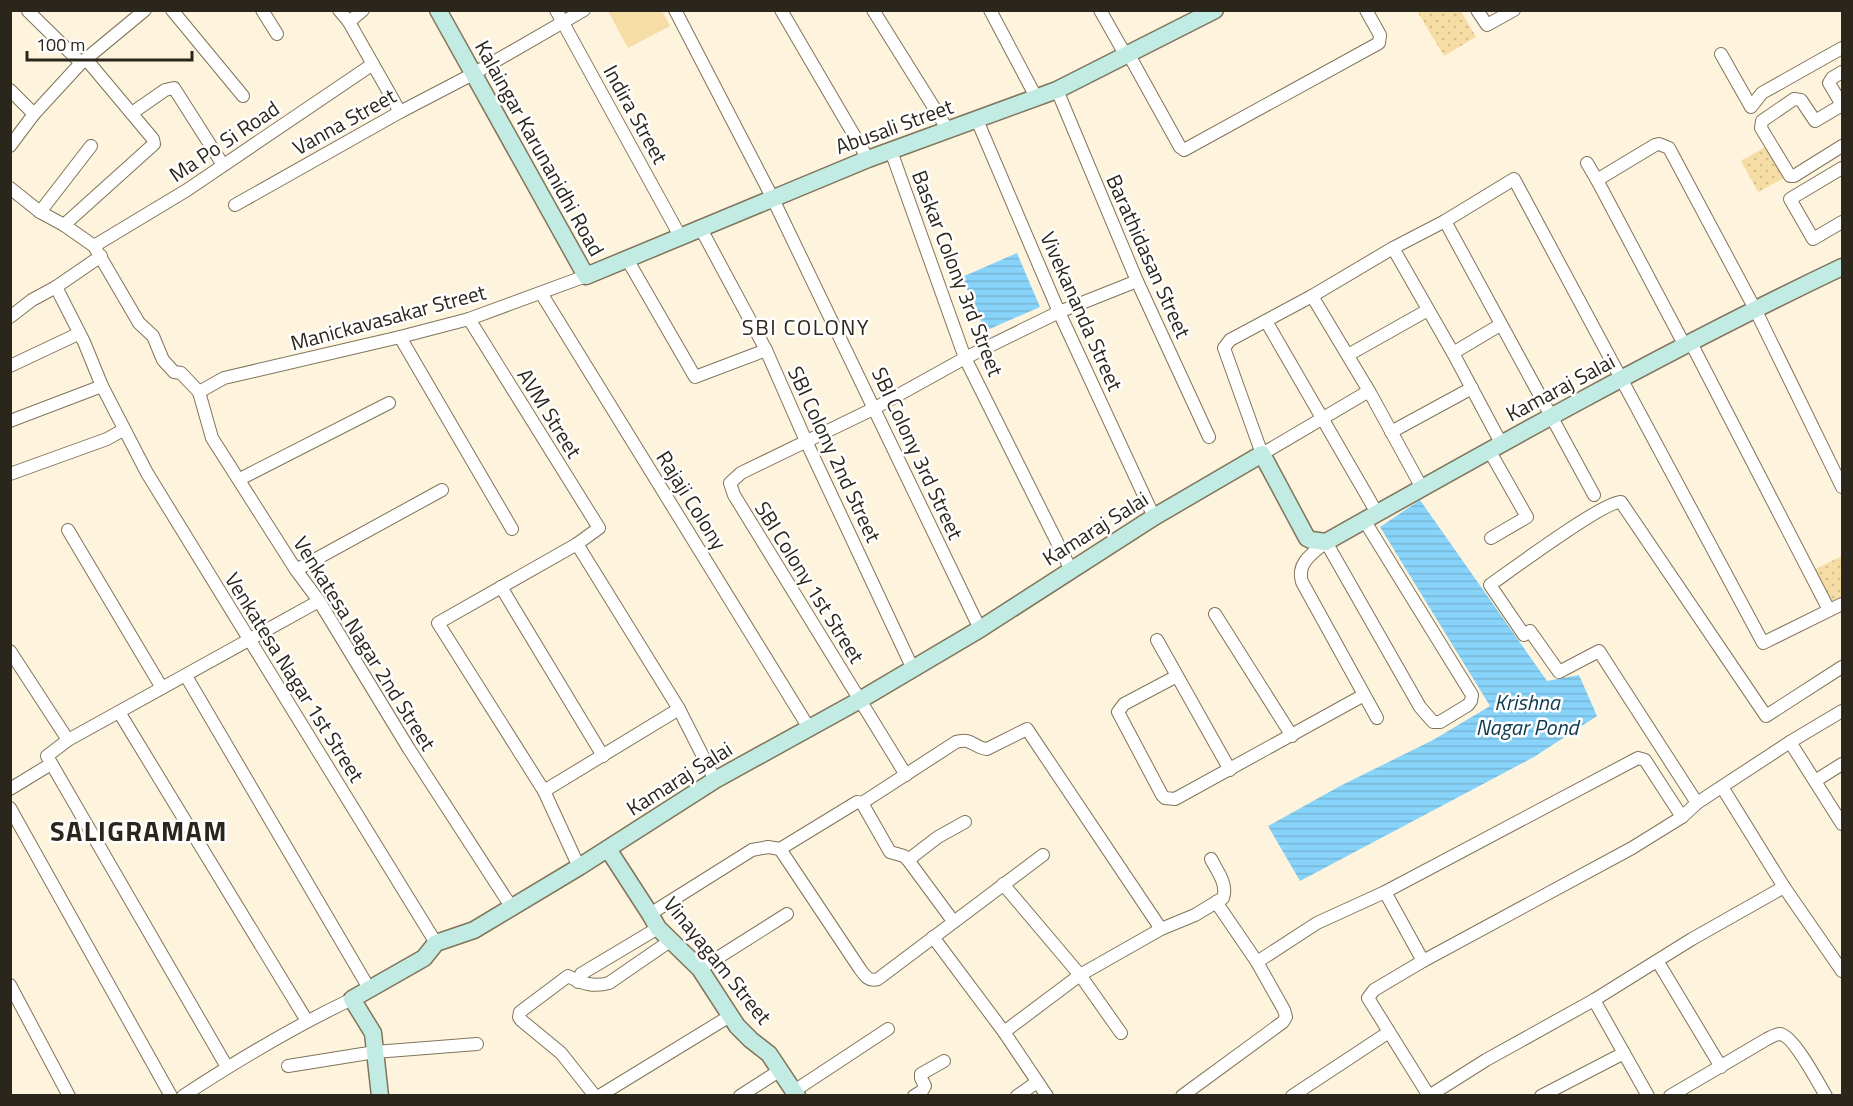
<svg xmlns="http://www.w3.org/2000/svg" width="1853" height="1106" font-family="'Titillium Web',sans-serif">
	<style>
		.grass { fill: url(#grass-dots) }
		.garden { fill: #f6dda6 }
		.water { fill: url(#water-rules) }
		.lines { fill: none; stroke-linecap: round; stroke-linejoin: round }
		.street-casing { stroke: #80745a; stroke-width: 14 }
		.secondary-casing { stroke: #80745a; stroke-width: 19 }
		.street { stroke: #fff; stroke-width: 12 }
		.secondary { stroke: #c1ebe3; stroke-width: 16 }
		.labels { text-anchor: middle; dominant-baseline: central; stroke-width: 5; stroke-linejoin: round; paint-order: stroke }
		.street-label { font-size: 21px; fill: #2b261c; stroke: #fff }
		.neighbourhood-label { font-size: 22px; letter-spacing: 1.5px; fill: #2b261c; stroke: #fff }
		.water-label { font-size: 22px; font-style: italic; fill: #0e3b4f; stroke: #fff }
		.district-label { font-size: 27px; font-weight: bold; letter-spacing: 1.5px; fill: #2b261c; stroke: #fff }
	</style>
	<defs>
		<pattern id="grass-dots" width="8" height="8" patternUnits="userSpaceOnUse" patternTransform="scale(1.5)"><rect width="8" height="8" fill="#f6dda6"/><path d="M2 2h.1M6 6h.1" fill="none" stroke="#d3be8e" stroke-width="1.8" stroke-linecap="round"/></pattern>
		<pattern id="water-rules" width="6" height="5" patternUnits="userSpaceOnUse" patternTransform="scale(1.5)"><rect width="6" height="5" fill="#88d3fa"/><path d="M0 2.5h6" fill="none" stroke="#76b5d6"/></pattern>
	</defs>
	<rect width="100%" height="100%" fill="#fef4dd"/>
	<g class="grass">
		<path d="M1417,11h44l15,26 -32,19z"/>
		<path d="M1769,145l17,32 -28,15 -17,-31z"/>
		<path d="M1842,556v40l-10,6 -17,-33z"/>
	</g>
	<path class="garden" d="M608,11h54l8,15 -42,22z"/>
	<g class="water">
		<path d="M1017,253l23,54 -55,24 -23,-54z"/>
		<path d="M1420,500l127,181 32,-6 18,41 -63,41 -234,124 -32,-55 72,-40 93,-46 57,-34 -110,-179z"/>
	</g>
	<g class="lines">
		<defs>
			<g id="street">
				<path d="M172,10l71,86"/>
				<path d="M262,10l15,24"/>
				<path d="M339,10l10,12 51,90"/>
				<path d="M556,10l124,226"/>
				<path d="M675,10l97,187 208,432"/>
				<path d="M781,10l87,149"/>
				<path d="M873,10l75,120"/>
				<path d="M990,10l46,87"/>
				<path d="M1100,10l26,46"/>
				<path d="M1477,10l10,15 27,-15"/>
				<path d="M28,11l53,52"/>
				<path d="M349,22l14,-12"/>
				<path d="M1721,54l30,53 11,-14 80,-45"/>
				<path d="M1129,55l51,92 4,3 195,-107 1,-8 -14,-25"/>
				<path d="M10,90l24,24"/>
				<path d="M1057,90l80,191 72,156"/>
				<path d="M1842,105l-13,-22 3,-5 10,-6"/>
				<path d="M1842,107v-2l-27,16 -14,-21 -7,-1 -32,22 -1,7 29,48h4l48,-30"/>
				<path d="M132,113l33,-23 9,-2 49,77"/>
				<path d="M977,120l82,192 95,205"/>
				<path d="M10,146l24,-32 47,-51 64,-53"/>
				<path d="M891,151l74,207 106,212"/>
				<path d="M1587,163l10,17 58,-35 4,-1 10,4 86,161 87,178"/>
				<path d="M1842,168l-52,31 23,40 29,-17"/>
				<path d="M1597,180l88,166"/>
				<path d="M10,188l30,24 24,13 30,21 45,77 14,13 10,24 11,12 7,1 18,19 13,46 84,132 23,31 90,148 103,159"/>
				<path d="M235,205l165,-93 73,-38 111,-64"/>
				<path d="M40,212l51,-66"/>
				<path d="M1445,221l149,274"/>
				<path d="M64,225l90,-81 -1,-5 -67,-80"/>
				<path d="M700,227l66,123 40,91 106,226"/>
				<path d="M94,246l93,-56 186,-126"/>
				<path d="M1393,248l60,105 48,90"/>
				<path d="M101,256l-45,31 28,55 18,44 45,87 289,470"/>
				<path d="M627,259l68,118 71,-27"/>
				<path d="M541,293l268,435"/>
				<path d="M1312,296l57,95 53,97"/>
				<path d="M10,317l22,-17 24,-13"/>
				<path d="M469,319l130,209 -22,16 -139,79 106,168 35,76"/>
				<path d="M1266,321l111,192"/>
				<path d="M400,337l112,192"/>
				<path d="M1691,343l138,267"/>
				<path d="M1453,353l47,-28"/>
				<path d="M1348,355l80,-45"/>
				<path d="M10,366l68,-32"/>
				<path d="M1369,391l-107,63 -38,-106 6,-8 82,-44 81,-48 52,-27 69,-42 249,464 79,-39"/>
				<path d="M199,392l25,-14 176,-41 69,-18 117,-43"/>
				<path d="M10,421l92,-35"/>
				<path d="M1391,432l81,-44"/>
				<path d="M1489,450l38,67 -36,21"/>
				<path d="M10,474l97,-35 16,-9"/>
				<path d="M240,479l149,-76"/>
				<path d="M1364,520l108,175 -1,6 -3,4 -28,17h-7l-13,-15 -94,-165c-13,11 -30,21 -24,40l75,136"/>
				<path d="M68,530l94,158"/>
				<path d="M577,544l102,165 36,71"/>
				<path d="M296,570l146,-80"/>
				<path d="M501,587l102,169"/>
				<path d="M1215,614l77,122"/>
				<path d="M1157,640l73,130"/>
				<path d="M10,651l58,89"/>
				<path d="M186,676l184,314"/>
				<path d="M1177,676l-53,28 -6,8 44,83 3,3 10,1 189,-104"/>
				<path d="M119,712l188,309"/>
				<path d="M1790,742l52,82"/>
				<path d="M906,775l-172,-280 -4,-12 11,-10 134,-65 90,-50 94,-46 78,-31"/>
				<path d="M1815,781l27,-17"/>
				<path d="M1722,787l62,100 58,84"/>
				<path d="M10,789l41,-25"/>
				<path d="M544,791l135,-82"/>
				<path d="M862,803l28,49 14,4 4,4 45,61"/>
				<path d="M1697,803l-98,-152 -40,21 -29,-41 -6,4 -34,-50c20,-14 114,-84 131,-83l145,214 76,-49"/>
				<path d="M10,808l161,288"/>
				<path d="M780,849l77,-47 5,1 94,-61c16,-5 18,6 31,7l40,-20 134,200"/>
				<path d="M780,849l80,120c5,7 9,13 18,10l165,-124"/>
				<path d="M908,860l30,-23 27,-15"/>
				<path d="M1003,884l77,91 41,58"/>
				<path d="M1784,887l-92,52 -98,61 -108,60 -57,36 -61,-98 6,-8 49,-29 209,-113 50,-31 15,-14 93,-61 52,-31"/>
				<path d="M1385,892l38,69"/>
				<path d="M650,914l102,-64 16,-3 12,2"/>
				<path d="M933,937l71,95 43,64"/>
				<path d="M1257,962l60,-39 68,-31 253,-134 7,2 37,57"/>
				<path d="M1658,962l63,105"/>
				<path d="M700,969l87,-55"/>
				<path d="M578,982l3,-8 77,-46"/>
				<path d="M10,985l59,111"/>
				<path d="M1594,1000l54,96"/>
				<path d="M1004,1032l76,-57 81,-46 34,-14 28,-17c5,-14 -6,-27 -12,-39"/>
				<path d="M288,1066l87,-14 102,-8"/>
				<path d="M227,1067l-180,-311 21,-16 251,-139"/>
				<path d="M794,1091l94,-62"/>
				<path d="M183,1096c55,-36 110,-69 169,-97"/>
				<path d="M595,1096l-34,-43 -40,-33 -2,-3 1,-5 48,-36c14,8 26,11 41,7l61,-42"/>
				<path d="M599,1096l131,-80"/>
				<path d="M740,1096l39,-25"/>
				<path d="M914,1096l8,-5 3,-5 -4,-8v-4l23,-13"/>
				<path d="M1017,1096l20,-14"/>
				<path d="M1182,1096l101,-74 3,-5 -2,-7 -27,-48 -41,-60"/>
				<path d="M1292,1096l97,-64"/>
				<path d="M1541,1096l83,-43"/>
				<path d="M1670,1096l97,-57c4,-2 9,-5 13,-5 13,1 39,50 46,62"/>
			</g>
			<g id="secondary">
				<path d="M438,10l148,266 282,-117 189,-69 158,-80"/>
				<path d="M608,849l42,65 8,14 42,41 37,57 14,14 18,14 28,42"/>
				<path d="M380,1096l-7,-63 -21,-34 72,-41 12,-15 38,-13 105,-63 136,-87 145,-80 120,-71 174,-112 108,-63 45,84 4,2 15,2c170,-96 340,-191 516,-275"/>
			</g>
		</defs>
		<use href="#street" class="street-casing"/>
		<use href="#secondary" class="secondary-casing"/>
		<use href="#street" class="street"/>
		<use href="#secondary" class="secondary"/>
	</g>
	<g class="labels">
		<g class="street-label">
			<text transform="translate(636 114) rotate(61)">Indira Street</text>
			<text transform="translate(344 121) rotate(-29)">Vanna Street</text>
			<text transform="translate(894 126) rotate(-20)">Abusali Street</text>
			<text transform="translate(224 141) rotate(-34)">Ma Po Si Road</text>
			<text transform="translate(540 148) rotate(61)">Kalaingar Karunanidhi Road</text>
			<text transform="translate(1149 256) rotate(66)">Barathidasan Street</text>
			<text transform="translate(958 273) rotate(69)">Baskar Colony 3rd Street</text>
			<text transform="translate(1082 311) rotate(66)">Vivekananda Street</text>
			<text transform="translate(388 317) rotate(-15)">Manickavasakar Street</text>
			<text transform="translate(1560 387) rotate(-28)">Kamaraj Salai</text>
			<text transform="translate(550 413) rotate(58)">AVM Street</text>
			<text transform="translate(918 453) rotate(65)">SBI Colony 3rd Street</text>
			<text transform="translate(835 454) rotate(65)">SBI Colony 2nd Street</text>
			<text transform="translate(692 500) rotate(58)">Rajaji Colony</text>
			<text transform="translate(1095 528) rotate(-32)">Kamaraj Salai</text>
			<text transform="translate(810 582) rotate(58)">SBI Colony 1st Street</text>
			<text transform="translate(365 643) rotate(58)">Venkatesa Nagar 2nd Street</text>
			<text transform="translate(295 677) rotate(58)">Venkatesa Nagar 1st Street</text>
			<text transform="translate(679 778) rotate(-32)">Kamaraj Salai</text>
			<text transform="translate(718 960) rotate(51)">Vinayagam Street</text>
		</g>
		<g class="neighbourhood-label">
			<text x="806" y="327">SBI COLONY</text>
		</g>
		<g class="water-label">
			<text x="1527" y="702">Krishna<tspan x="1527" dy="25">Nagar Pond</tspan></text>
		</g>
		<g class="district-label">
			<text x="139" y="830">SALIGRAMAM</text>
		</g>
	</g>
	<rect width="1853" height="1106" fill="none" stroke="#2b261c" stroke-width="24"/>
	<path d="M27 51v9h165v-9" fill="none" stroke="#2b261c" stroke-width="3"/>
	<text x="36" y="51" font-size="18" fill="#2b261c" stroke="#ffffff" stroke-width="4.5" paint-order="stroke">100 m</text>
</svg>
